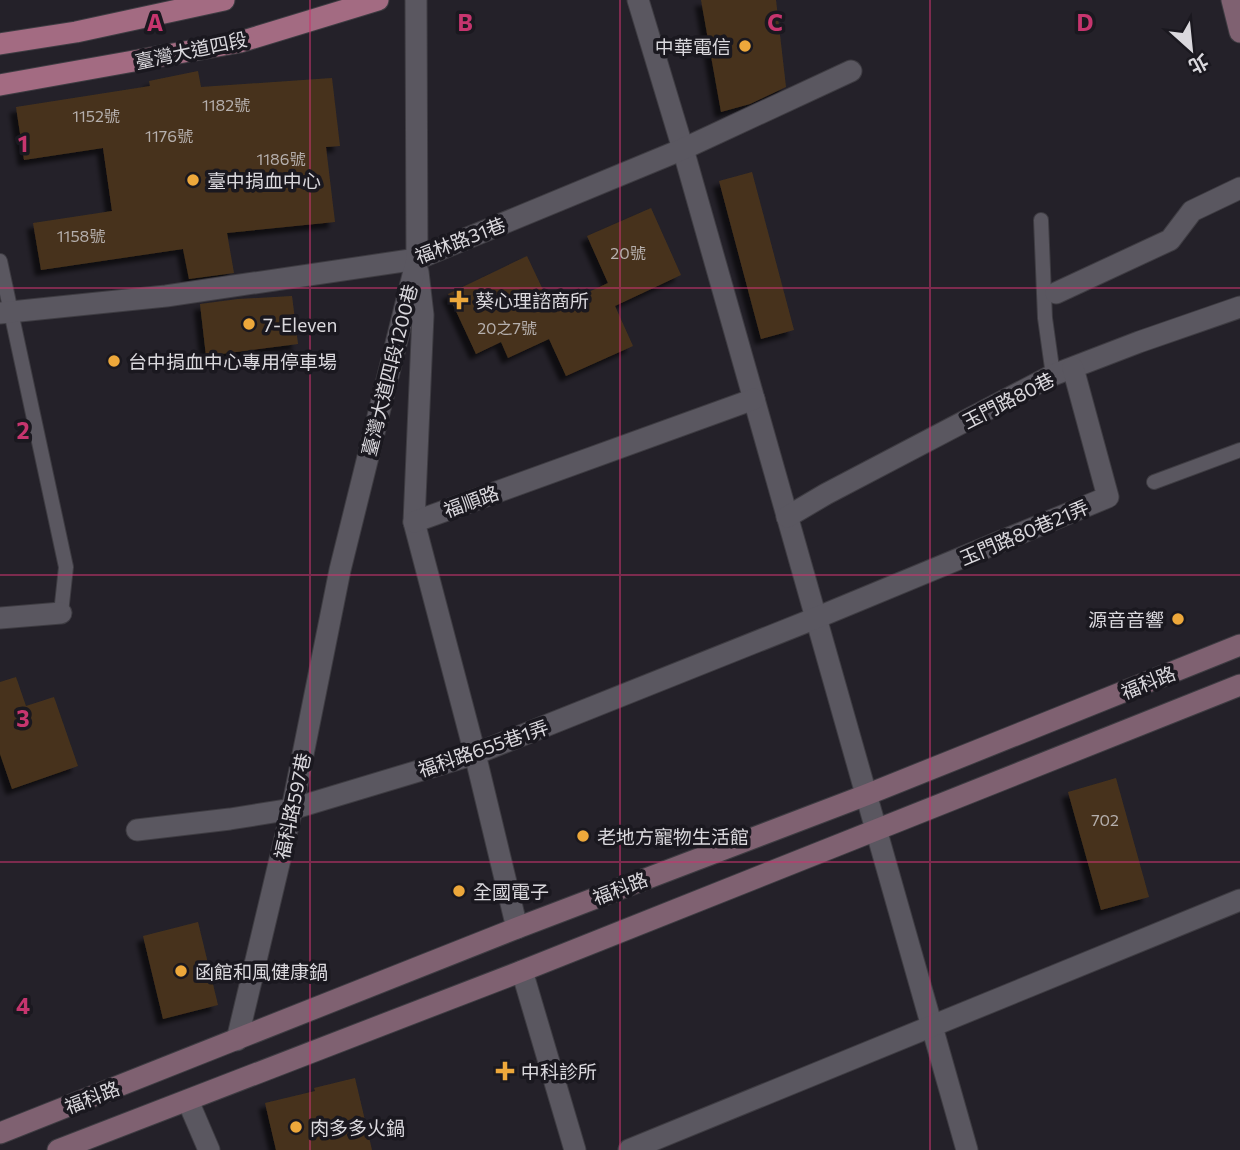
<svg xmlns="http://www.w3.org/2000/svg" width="1240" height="1150" font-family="Commissioner,'Noto Sans TC',sans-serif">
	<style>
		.building { fill: #47331c; filter: url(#shadow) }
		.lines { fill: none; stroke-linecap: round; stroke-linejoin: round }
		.lane-casing { stroke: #3e3c42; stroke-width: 16 }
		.street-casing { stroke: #3e3c42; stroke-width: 23 }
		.secondary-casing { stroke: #3e3c42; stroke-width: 23 }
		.primary-casing { stroke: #3e3c42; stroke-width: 23 }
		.lane { stroke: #5a5760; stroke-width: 14 }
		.street { stroke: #5a5760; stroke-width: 21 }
		.secondary { stroke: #7f6171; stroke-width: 21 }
		.primary { stroke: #a36b82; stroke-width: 21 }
		.grid { fill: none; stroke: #c6356e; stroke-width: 2; stroke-opacity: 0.55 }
		.poi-dot { fill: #eda83b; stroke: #1a181f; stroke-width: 2.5 }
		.labels { text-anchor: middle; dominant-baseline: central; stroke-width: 7; stroke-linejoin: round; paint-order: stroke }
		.number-label { font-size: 16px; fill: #b5afad }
		.poi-label { font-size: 19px; fill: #dad8dd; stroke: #1a181f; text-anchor: start }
		.street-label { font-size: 19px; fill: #dad8dd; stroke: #1a181f }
		.grid-label { font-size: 23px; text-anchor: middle; font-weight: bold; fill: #c6356e; stroke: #1a181f; stroke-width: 7; stroke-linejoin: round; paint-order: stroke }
	</style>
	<defs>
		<filter id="shadow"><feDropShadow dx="-6" dy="6" stdDeviation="2" flood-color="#0009"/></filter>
	</defs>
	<rect width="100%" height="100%" fill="#242129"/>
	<g class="building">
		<path d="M701,0h75l10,87 -36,17 -29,8z"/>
		<path d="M198,71l3,16 131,-9 8,68 -14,1 9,75 -108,11 7,40 -45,6 -6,-30 -142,21 -8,-47 79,-12 -9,-63 -79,12 -8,-53 134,-21 -1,-5z"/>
		<path d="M752,172l42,158 -33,9 -42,-158z"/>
		<path d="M651,208l30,67 -66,31 18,40 -67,30 -17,-37 -41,19 -7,-16 -25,12 -28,-60 79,-38 25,53 56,-26 -21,-47z"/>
		<path d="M292,296l6,48 -92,12 -6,-52 38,-5z"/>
		<path d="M16,677l10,29 28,-9 24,69 -66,23 -12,-35v-72z"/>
		<path d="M1116,778l33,119 -48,13 -33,-118z"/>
		<path d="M198,922l20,83 -55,14 -20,-83z"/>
		<path d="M355,1078l17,72h-96l-11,-47 50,-12 -1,-3z"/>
	</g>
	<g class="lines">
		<defs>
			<g id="lane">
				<path d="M1041,220l4,98 8,57"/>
				<path d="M0,261l66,306 -5,46"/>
				<path d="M1154,482l86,-32"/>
			</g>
			<g id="street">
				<path d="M638,0l45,149 284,1001"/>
				<path d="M418,272l5,43 -9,207 61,232 42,174"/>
				<path d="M1056,293l114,-53 22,-29 48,-23"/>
				<path d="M0,313l166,-17 251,-37 266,-110 168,-78"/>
				<path d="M787,517l39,-23 227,-119 86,-33 101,-35"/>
				<path d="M414,522l340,-123"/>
				<path d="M0,618l61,-5"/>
				<path d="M137,830l93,-11 62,-10 183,-55 341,-136 292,-121 -35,-129"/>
				<path d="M522,971l53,179"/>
				<path d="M237,1040l55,-231 48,-239 77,-311 -1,-259"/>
				<path d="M188,1101l21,49"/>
				<path d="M629,1150l611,-250"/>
			</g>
			<g id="secondary">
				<path d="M1232,0l8,32"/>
				<path d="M0,1133l517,-205 349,-133 374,-150"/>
				<path d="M58,1150l464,-179 718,-286"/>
			</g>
			<g id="primary">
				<path d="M0,44l76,-12 148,-32"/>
				<path d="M0,85l240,-43 138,-42"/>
			</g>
		</defs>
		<use href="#lane" class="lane-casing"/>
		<use href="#street" class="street-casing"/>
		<use href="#secondary" class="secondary-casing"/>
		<use href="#primary" class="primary-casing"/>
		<use href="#lane" class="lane"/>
		<use href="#street" class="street"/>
		<use href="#secondary" class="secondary"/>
		<use href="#primary" class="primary"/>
	</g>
	<path class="grid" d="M310,0v1150M620,0v1150M930,0v1150M0,288h1240M0,575h1240M0,862h1240"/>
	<g class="poi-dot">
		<circle cx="745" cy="46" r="7"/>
		<circle cx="193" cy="180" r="7"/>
		<path d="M455.5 289.5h7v7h7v7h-7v7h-7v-7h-7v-7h7z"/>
		<circle cx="249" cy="324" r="7"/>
		<circle cx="114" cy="361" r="7"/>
		<circle cx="1178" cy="619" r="7"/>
		<circle cx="583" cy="836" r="7"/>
		<circle cx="459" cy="891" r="7"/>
		<circle cx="181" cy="971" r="7"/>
		<path d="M501.5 1060.5h7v7h7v7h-7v7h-7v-7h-7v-7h7z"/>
		<circle cx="296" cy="1127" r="7"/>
	</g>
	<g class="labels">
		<g class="number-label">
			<text x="226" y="104">1182號</text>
			<text x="96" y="115">1152號</text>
			<text x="169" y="135">1176號</text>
			<text x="281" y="158">1186號</text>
			<text x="81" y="235">1158號</text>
			<text x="628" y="252">20號</text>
			<text x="507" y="327">20之7號</text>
			<text x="1105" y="819">702</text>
		</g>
		<g class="poi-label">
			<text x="731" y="46" text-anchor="end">中華電信</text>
			<text x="207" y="180">臺中捐血中心</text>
			<text x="475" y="300">葵心理諮商所</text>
			<text x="263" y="324">7-Eleven</text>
			<text x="128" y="361">台中捐血中心專用停車場</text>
			<text x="1164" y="619" text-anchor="end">源音音響</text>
			<text x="597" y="836">老地方寵物生活館</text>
			<text x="473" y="891">全國電子</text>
			<text x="195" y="971">函館和風健康鍋</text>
			<text x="521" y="1071">中科診所</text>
			<text x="310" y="1127">肉多多火鍋</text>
		</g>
		<g class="street-label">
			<text transform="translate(191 50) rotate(-12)">臺灣大道四段</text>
			<text transform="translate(460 240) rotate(-21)">福林路31巷</text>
			<text transform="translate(389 370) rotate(-76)">臺灣大道四段1200巷</text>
			<text transform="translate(1008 400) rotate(-27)">玉門路80巷</text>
			<text transform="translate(471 501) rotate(-20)">福順路</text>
			<text transform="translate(1024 532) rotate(-23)">玉門路80巷21弄</text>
			<text transform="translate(1148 682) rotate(-22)">福科路</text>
			<text transform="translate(483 748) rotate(-19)">福科路655巷1弄</text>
			<text transform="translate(292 806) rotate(-78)">福科路597巷</text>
			<text transform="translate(620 888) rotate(-21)">福科路</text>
			<text transform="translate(92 1097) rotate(-21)">福科路</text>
		</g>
	</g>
	<g class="grid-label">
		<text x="155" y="31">A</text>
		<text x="465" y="31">B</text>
		<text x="775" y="31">C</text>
		<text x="1085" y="31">D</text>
		<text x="23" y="152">1</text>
		<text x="23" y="439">2</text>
		<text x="23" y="727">3</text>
		<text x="23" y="1014">4</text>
	</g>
	<g transform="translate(1191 49) rotate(153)" stroke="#1a181f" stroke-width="5" paint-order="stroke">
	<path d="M0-5L12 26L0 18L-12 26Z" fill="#dad8dd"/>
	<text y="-10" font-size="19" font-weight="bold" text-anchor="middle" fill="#dad8dd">北</text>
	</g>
</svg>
